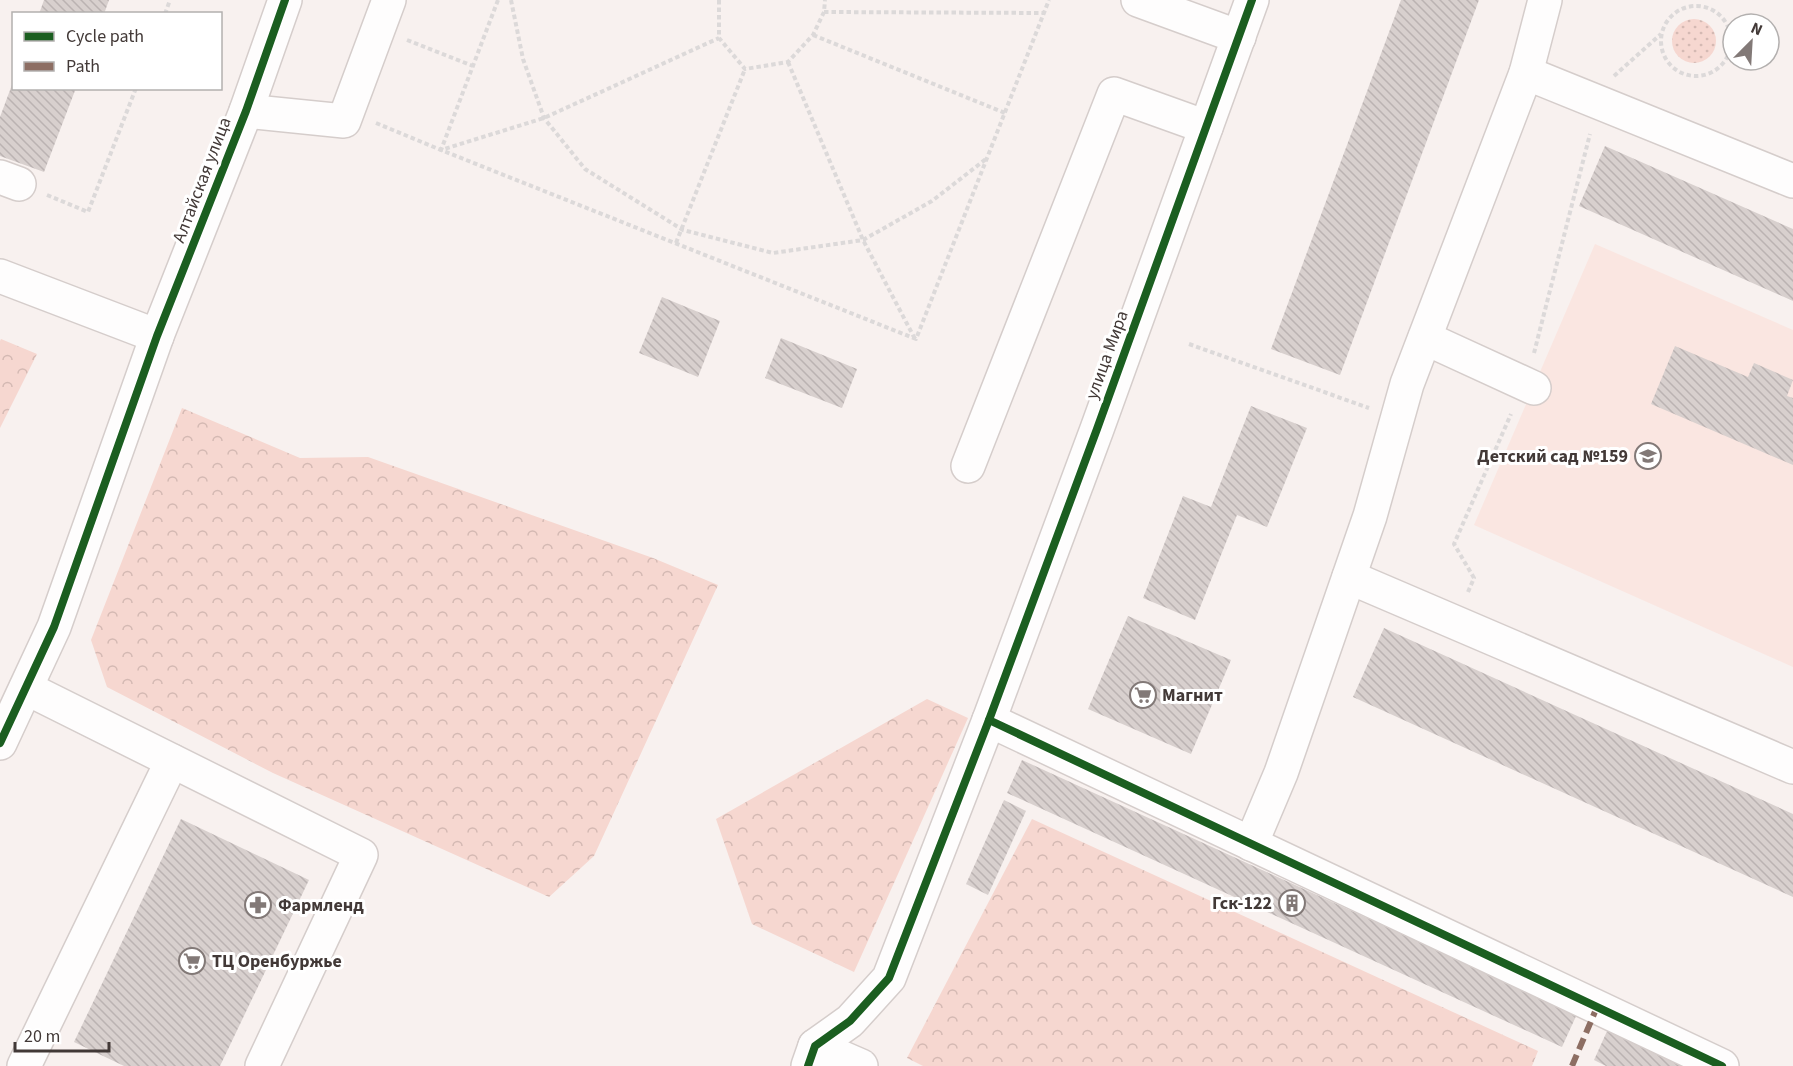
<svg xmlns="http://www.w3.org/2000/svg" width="1793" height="1066" font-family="'Source Sans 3',sans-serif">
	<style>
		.built { fill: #fae6e1 }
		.grass { fill: url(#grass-dots) }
		.forest { fill: url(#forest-crowns) }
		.building { fill: url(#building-back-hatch) }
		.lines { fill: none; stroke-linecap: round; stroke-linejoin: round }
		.minor-casing { stroke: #d5cdcb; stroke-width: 36 }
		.path { stroke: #dcd9d9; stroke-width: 4; stroke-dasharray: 4.5 3; stroke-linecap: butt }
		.minor { stroke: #fefdfd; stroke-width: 33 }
		.quiet { stroke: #8d6e63; stroke-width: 6; stroke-dasharray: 12 6; stroke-linecap: butt }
		.cycleway-casing { stroke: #fff; stroke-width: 11 }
		.cycleway { stroke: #1b5e20; stroke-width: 8 }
		.labels { text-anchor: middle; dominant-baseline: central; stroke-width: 6; stroke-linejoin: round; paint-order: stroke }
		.street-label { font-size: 18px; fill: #423937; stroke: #fff }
		.poi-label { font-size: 18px; font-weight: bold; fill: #423937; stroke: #fff; text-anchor: start }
	</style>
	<defs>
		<pattern id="grass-dots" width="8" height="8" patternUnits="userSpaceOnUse" patternTransform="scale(1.5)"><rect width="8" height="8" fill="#f6d7d0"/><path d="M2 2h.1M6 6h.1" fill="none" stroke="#d4b9b3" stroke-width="1.8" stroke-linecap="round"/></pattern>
		<pattern id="forest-crowns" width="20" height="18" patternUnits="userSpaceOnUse" patternTransform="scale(1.5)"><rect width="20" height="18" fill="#f6d7d0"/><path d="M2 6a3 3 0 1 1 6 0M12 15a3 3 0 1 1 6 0" fill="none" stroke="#d4b9b3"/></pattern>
		<pattern id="building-back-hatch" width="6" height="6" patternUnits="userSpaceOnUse" patternTransform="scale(1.5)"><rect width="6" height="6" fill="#d8d0ce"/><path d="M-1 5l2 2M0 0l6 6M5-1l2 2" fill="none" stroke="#bbb3b2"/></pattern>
	</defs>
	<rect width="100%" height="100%" fill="#f8f1ef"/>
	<path class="built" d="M1595,244l198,86v337l-319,-142z"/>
	<circle class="grass" cx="1694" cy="41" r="22"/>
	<g class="forest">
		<path d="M1,339l36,15 -37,74v-87z"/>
		<path d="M182,408l118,50 68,-1 285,101 65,27 -124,271 -45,41 -276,-124 -166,-86 -16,-47z"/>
		<path d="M927,699l41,19 -114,254 -102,-48 -36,-105z"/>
		<path d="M1032,819l506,232 -6,15h-609l-16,-8z"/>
	</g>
	<g class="building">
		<path d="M44,0h65l-5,14h-65z"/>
		<path d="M1401,0h78l-139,375 -69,-26z"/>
		<path d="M13,82l1,6h62l-32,84 -44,-16v-39z"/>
		<path d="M1605,146l188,83v72l-214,-95z"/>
		<path d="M662,297l58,24 -22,56 -59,-24z"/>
		<path d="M781,338l76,31 -15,39 -77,-30z"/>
		<path d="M1675,346l73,31 6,-14 39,17 -6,16 6,2v67l-142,-61z"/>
		<path d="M1251,406l56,22 -40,99 -30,-12 -42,105 -52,-22 40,-102 28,11z"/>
		<path d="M1128,616l103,44 -40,94 -103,-45z"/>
		<path d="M1384,628l409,186v83l-440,-200z"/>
		<path d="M1022,760l555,254 -15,33 -555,-254z"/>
		<path d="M1004,800l22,11 -38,84 -22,-11z"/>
		<path d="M181,819l128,61 -89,186h-96l-50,-24z"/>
		<path d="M1608,1029l80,37h-82l-12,-6z"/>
	</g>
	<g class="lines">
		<defs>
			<g id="minor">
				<path d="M1138,0l101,37"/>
				<path d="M1526,73l267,108"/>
				<path d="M246,111l98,10 45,-121"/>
				<path d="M0,177l19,7"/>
				<path d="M0,276l157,60"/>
				<path d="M1425,338l109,50"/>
				<path d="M968,466l146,-372 92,33"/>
				<path d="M1349,577l444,190"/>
				<path d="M26,688l335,167 -99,211"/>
				<path d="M989,720l733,346"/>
				<path d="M0,743l54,-116 103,-291 89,-225 39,-111"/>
				<path d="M1251,844l30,-71 89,-257 37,-132 119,-311 19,-73"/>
				<path d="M815,1046l46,20"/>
				<path d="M24,1066l148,-305"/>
				<path d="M808,1066l7,-20 35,-25 39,-43 100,-258 108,-291 155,-429"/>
			</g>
		</defs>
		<use href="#minor" class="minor-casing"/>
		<g class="path">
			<path d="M498,0l-57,150 475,189 133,-339"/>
			<path d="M511,0l12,59 21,59 41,51 98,61 90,23 90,-13 69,-39 54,-42"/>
			<path d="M719,0v38l26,31 43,-7 25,-27 11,-23 1,-12"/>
			<circle cx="1696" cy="41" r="35"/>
			<path d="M824,12l220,1"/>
			<path d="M165,14l5,-14"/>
			<path d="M813,35l192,78"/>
			<path d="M407,40l66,26"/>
			<path d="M788,62l75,178 52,99"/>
			<path d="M1614,76l47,-42"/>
			<path d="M376,123l65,27 103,-32 175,-80"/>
			<path d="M47,195l41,17 48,-124"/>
			<path d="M676,243l69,-174"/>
			<path d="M1189,344l180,64"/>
			<path d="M1534,353l56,-219"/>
			<path d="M1468,592l6,-14 -20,-34 57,-130"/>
		</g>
		<use href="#minor" class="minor"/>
		<path class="quiet" d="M1572,1066l25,-59"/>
		<defs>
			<g id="cycleway">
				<path d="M989,720l733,346"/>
				<path d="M0,743l54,-116 103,-291 89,-225 39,-111"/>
				<path d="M808,1066l7,-20 35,-25 39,-43 100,-258 108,-291 155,-429"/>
			</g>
		</defs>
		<use href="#cycleway" class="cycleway-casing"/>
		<use href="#cycleway" class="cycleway"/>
	</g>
	<defs>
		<symbol id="school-ring" viewBox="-11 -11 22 22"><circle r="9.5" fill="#fff" stroke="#827977" stroke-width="1.5"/><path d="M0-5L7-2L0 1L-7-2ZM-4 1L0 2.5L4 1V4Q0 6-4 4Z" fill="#827977"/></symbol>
		<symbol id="supermarket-ring" viewBox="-11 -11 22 22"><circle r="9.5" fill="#fff" stroke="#827977" stroke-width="1.5"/><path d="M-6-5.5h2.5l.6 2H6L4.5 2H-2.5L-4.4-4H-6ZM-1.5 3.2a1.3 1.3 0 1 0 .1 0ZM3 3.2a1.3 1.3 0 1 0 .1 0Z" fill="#827977"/></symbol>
		<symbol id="building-ring" viewBox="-11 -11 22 22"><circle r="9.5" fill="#fff" stroke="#827977" stroke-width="1.5"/><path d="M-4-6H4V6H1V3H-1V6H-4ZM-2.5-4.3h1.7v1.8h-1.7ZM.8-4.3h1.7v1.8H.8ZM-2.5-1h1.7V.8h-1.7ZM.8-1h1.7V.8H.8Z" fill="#827977"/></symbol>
		<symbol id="pharmacy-ring" viewBox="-11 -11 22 22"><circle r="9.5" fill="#fff" stroke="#827977" stroke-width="1.5"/><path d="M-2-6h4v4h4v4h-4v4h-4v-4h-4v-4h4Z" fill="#827977"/></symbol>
	</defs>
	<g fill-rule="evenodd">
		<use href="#school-ring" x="1633" y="441" width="30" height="30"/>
		<use href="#supermarket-ring" x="1128" y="680" width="30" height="30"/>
		<use href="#building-ring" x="1277" y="888" width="30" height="30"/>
		<use href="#pharmacy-ring" x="243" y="890" width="30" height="30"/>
		<use href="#supermarket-ring" x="177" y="946" width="30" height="30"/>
	</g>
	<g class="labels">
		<g class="street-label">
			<text transform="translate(202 180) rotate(-69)">Алтайская улица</text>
			<text transform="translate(1107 355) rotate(-70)">улица Мира</text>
		</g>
		<g class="poi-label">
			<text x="1628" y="456" text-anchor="end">Детский сад №159</text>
			<text x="1162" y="695">Магнит</text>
			<text x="1272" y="903" text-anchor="end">Гск-122</text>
			<text x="278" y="905">Фармленд</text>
			<text x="212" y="961">ТЦ Оренбуржье</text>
		</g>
	</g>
	<rect x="12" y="12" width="210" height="78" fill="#ffffff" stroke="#b3b0af" stroke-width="1.5"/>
	<rect x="24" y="32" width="30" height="9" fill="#1b5e20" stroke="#b3b0af" stroke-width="1.5"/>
	<text x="66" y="42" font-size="18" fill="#423937">Cycle path</text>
	<rect x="24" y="62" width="30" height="9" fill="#8d6e63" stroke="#b3b0af" stroke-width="1.5"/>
	<text x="66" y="72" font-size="18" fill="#423937">Path</text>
	<g transform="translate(1751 42) rotate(24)"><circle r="28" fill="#ffffff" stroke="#b3b0af" stroke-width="1.5"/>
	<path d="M0-4.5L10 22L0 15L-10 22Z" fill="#827977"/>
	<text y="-9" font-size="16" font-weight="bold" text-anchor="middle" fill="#423937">N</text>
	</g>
	<path d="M15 1042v9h94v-9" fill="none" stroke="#423937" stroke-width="3"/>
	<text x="24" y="1042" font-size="18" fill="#423937" stroke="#ffffff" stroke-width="4.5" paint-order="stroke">20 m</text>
</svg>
